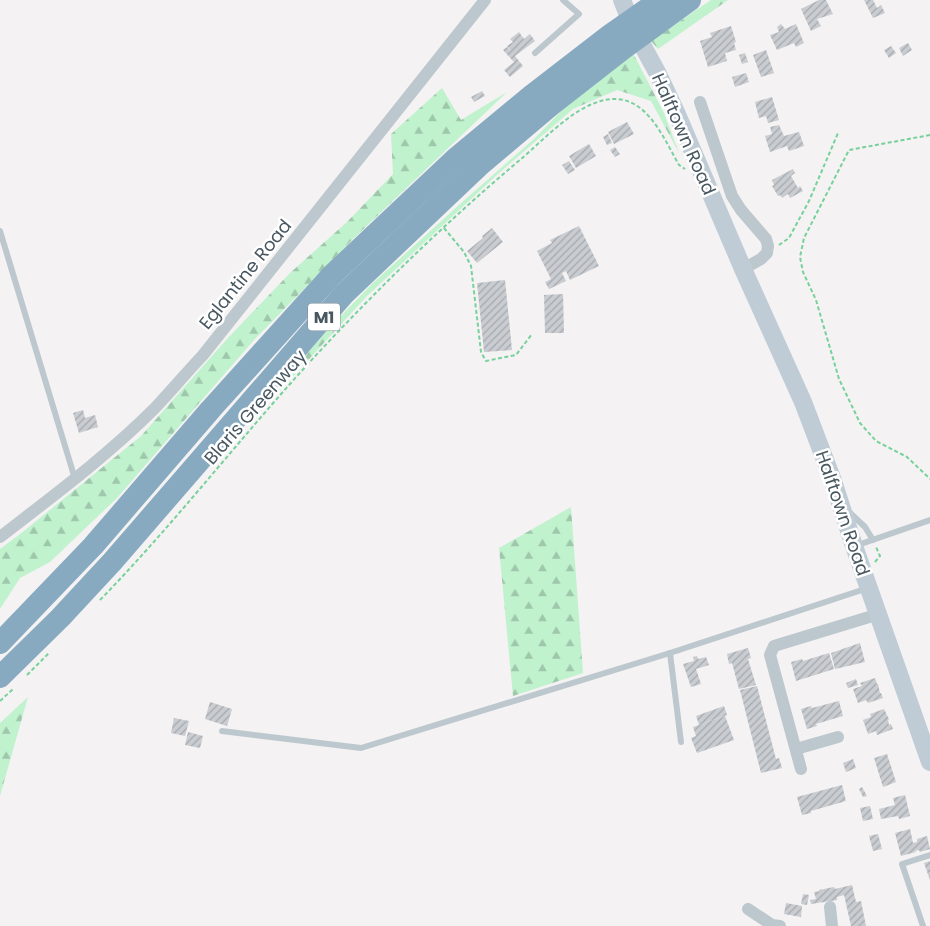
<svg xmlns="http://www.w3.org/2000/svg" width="930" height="926" font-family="Poppins,sans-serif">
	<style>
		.forest { fill: url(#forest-firs) }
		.building { fill: url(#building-hatch) }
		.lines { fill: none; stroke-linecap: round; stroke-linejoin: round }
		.path { stroke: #76d19b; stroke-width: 2; stroke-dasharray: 4 2.5; stroke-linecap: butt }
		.lane { stroke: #bcc8ce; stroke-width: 6 }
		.street { stroke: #bcc8ce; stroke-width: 12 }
		.secondary { stroke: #bfccd6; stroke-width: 18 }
		.highway { stroke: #88aac1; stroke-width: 22 }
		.labels { text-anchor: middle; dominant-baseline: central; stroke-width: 5; stroke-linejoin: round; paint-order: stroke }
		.shield { fill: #fff; stroke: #7f8990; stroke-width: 1 }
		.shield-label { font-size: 16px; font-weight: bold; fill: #485760 }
		.street-label { font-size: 18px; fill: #485760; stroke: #fff }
	</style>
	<defs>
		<pattern id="forest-firs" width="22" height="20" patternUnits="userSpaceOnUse" patternTransform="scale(1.25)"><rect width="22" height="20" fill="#c0f2ce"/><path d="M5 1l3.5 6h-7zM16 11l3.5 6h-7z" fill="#9ec7ab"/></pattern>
		<pattern id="building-hatch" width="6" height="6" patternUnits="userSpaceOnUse" patternTransform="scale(1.25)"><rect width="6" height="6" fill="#c9cdd1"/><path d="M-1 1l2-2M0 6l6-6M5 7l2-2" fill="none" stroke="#a5a9ad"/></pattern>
	</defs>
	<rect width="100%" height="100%" fill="#f4f2f2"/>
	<g class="forest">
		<path d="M711,0h17l-70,49 -7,-8z"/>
		<path d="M633,53l31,60 15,40 -28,-52 -34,-11 -44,19 -74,64 -132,123 -90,98 -3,-3 59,-67 40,-41 87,-79 75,-66 42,-43z"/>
		<path d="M442,88l19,32 46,-28 -154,147 -99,101 -137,158 -67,64 -30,16 -20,31v-60l24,-18 117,-95 86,-97 63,-66 57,-51 46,-48 -2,-40z"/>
		<path d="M571,507l12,166 -70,23 -14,-148z"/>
		<path d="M28,697l-28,99v-73z"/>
	</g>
	<g class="building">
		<path d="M819,0h7l7,14 -16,5 4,7 -10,5 -10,-22z"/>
		<path d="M864,0h9l4,8 4,-3 4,8 -12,5z"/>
		<path d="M781,24l4,5 11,-5 8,19 -8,4 -2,-4 -17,7 -7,-15 9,-3 -2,-5z"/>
		<path d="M731,26l5,16 -2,1 2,7 -11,3 2,8 -19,6 -8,-26 12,-4 -2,-4z"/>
		<path d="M519,32l5,7 6,-5 5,7 -20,15 8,10 -13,11 -6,-7 10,-8 -11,-12 4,-3 5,5 -5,-6 6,-4 -3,-3z"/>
		<path d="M908,43l4,7 -9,6 -4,-8z"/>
		<path d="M891,46l5,7 -7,5 -5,-8z"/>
		<path d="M766,50l8,23 -13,4 -8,-22z"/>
		<path d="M745,53l3,9 -6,2 -3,-9z"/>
		<path d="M746,73l3,9 -14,5 -3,-10z"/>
		<path d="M482,91l3,5 -11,6 -3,-5z"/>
		<path d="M772,97l7,23 -11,3 -2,-7 -7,2 -4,-16z"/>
		<path d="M627,122l7,12 -20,10 -6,-12z"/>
		<path d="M779,125l5,11 15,-4 5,14 -15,5 -2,-5 -17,6 -5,-16 7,-2 -2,-7z"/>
		<path d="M608,134l4,9 -5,2 -4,-8z"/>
		<path d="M589,144l7,12 -20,12 -7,-12z"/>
		<path d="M615,147l5,7 -5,3 -5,-7z"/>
		<path d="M569,161l6,9 -7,4 -6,-9z"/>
		<path d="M793,169l2,4 -4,3 7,12 2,-2 3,5 -13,7 -2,-4 -6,4 -2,-3 -2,1 -6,-10 2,-1 -2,-5z"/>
		<path d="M579,226l20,40 -29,14 -4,-9 -4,2 4,8 -17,8 -4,-7 6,-3 -14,-28 15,-8 -2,-3z"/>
		<path d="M492,228l11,14 -26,21 -10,-12 16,-13 -1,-2z"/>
		<path d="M505,280l7,70 -28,2 -7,-69z"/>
		<path d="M563,294l1,39h-19l-1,-38z"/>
		<path d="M83,410l2,8 10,-3 3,12 -19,6 -6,-20z"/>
		<path d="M860,643l5,19 -30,7 -4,-16z"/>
		<path d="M748,648l3,10 -3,1 8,26 -17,4 -7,-26 -3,1 -2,-10z"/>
		<path d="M829,653l5,16 -38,12 -5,-19 11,-3 1,2z"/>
		<path d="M697,656l1,3 8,-2 3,8 -13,4 5,15 -10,3 -8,-23 11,-3 -1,-4z"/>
		<path d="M875,678l2,6h1l2,9h1l2,5 -15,5 -2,-3 -8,3 -5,-14 9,-3 -2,-3z"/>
		<path d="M856,679l2,6 -10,3 -2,-5z"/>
		<path d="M757,686l19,73 3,-1 3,10 -21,5 -21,-83z"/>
		<path d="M839,701l4,15 -27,8 1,2 -10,3 -6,-20 10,-3 1,2z"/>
		<path d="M210,702l22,7 -5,17 -22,-7z"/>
		<path d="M724,706l3,9 -28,10 -3,-9z"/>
		<path d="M884,709l5,10 -1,1 1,5 2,-1 2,5 -16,6 -1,-4 -8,3 -5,-14 8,-3 -1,-3z"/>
		<path d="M725,716l9,24 -37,13 -6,-15 5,-2 -3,-9z"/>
		<path d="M174,718l15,3 -4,15 -14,-3z"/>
		<path d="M188,732l15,4 -3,12 -15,-3z"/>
		<path d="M887,754l9,28 -13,5 -9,-29z"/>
		<path d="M853,759l3,9 -10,4 -3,-9z"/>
		<path d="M842,785l4,16 -35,10v2l-9,2 -5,-18z"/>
		<path d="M862,787l5,9 -4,1 -4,-8z"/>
		<path d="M905,795l5,21 -11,3 -1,-3 -17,3 -2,-10 16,-4 -2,-7z"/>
		<path d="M870,806l3,13 -10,2 -3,-13z"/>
		<path d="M910,829l3,14 4,-1v-3l10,-3 3,13 -10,3 -1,-2 -4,1 1,1 -15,4 -6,-23z"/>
		<path d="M878,834l4,15 -9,2 -4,-15z"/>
		<path d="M930,861v19l-6,-17z"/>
		<path d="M852,885l4,17 5,-1 5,25h-15l-7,-31 -7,2v3l-26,4 -1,-4 6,-1 -2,-7 6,-1 -1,-1 15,-3 1,2z"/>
		<path d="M803,894l6,1 -2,10 -6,-1z"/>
		<path d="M786,903l16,3 -1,11 -17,-3z"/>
	</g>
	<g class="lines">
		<g class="path">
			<path d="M930,135l-81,15 -45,88 -4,19 3,15 13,28 23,79 21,44 16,18 31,16 23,22"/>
			<path d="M444,228l20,24 7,14 10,86 5,9 30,-6 16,-21"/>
			<path d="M779,245l10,-7 20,-37 29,-68"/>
			<path d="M875,562l5,-6 -4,-9"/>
			<path d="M100,600c73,-75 137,-158 207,-235 67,-73 138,-142 214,-206 25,-21 60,-61 95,-60 33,1 49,42 63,66l6,4"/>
			<path d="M27,675l23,-23"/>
			<path d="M0,701l13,-12"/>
		</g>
		<g class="lane">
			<path d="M535,53l44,-39 -16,-14"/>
			<path d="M0,231l75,248"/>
			<path d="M848,511l17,16 8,13"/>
			<path d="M855,546l75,-26"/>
			<path d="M670,653l11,89"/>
			<path d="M222,731l139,17 309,-95 198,-65"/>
			<path d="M923,926l-21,-62 28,-9"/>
		</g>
		<g class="street">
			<path d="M700,102l32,94 9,14 25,29 2,7 -1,7 -6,6 -18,10"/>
			<path d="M0,537c53,-41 107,-81 155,-129 16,-17 32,-36 48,-53l282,-355"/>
			<path d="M796,749l42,-12"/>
			<path d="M801,769l-31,-114 4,-9 105,-32"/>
			<path d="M830,907l2,19"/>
			<path d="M748,909l24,16 8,1"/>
		</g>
		<path class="secondary" d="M622,0l12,30 24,44 18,38 67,157 60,133 30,79 21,65 76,216"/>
		<g class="highway">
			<path d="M0,643l93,-97 118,-137 120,-133 124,-117 76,-63 79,-61 50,-35"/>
			<path d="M0,677l60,-59 52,-56 232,-268 137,-130 70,-59 73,-57 66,-48"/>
		</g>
	</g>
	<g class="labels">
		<rect class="shield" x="308" y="303.5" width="32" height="27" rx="4"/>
		<g class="shield-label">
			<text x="324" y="317">M1</text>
		</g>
		<g class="street-label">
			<text transform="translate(684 134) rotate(66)">Halftown Road</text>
			<text transform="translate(245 274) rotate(-51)">Eglantine Road</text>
			<text transform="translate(255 407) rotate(-49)">Blaris Greenway</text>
			<text transform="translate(843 513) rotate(71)">Halftown Road</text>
		</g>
	</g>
</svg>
